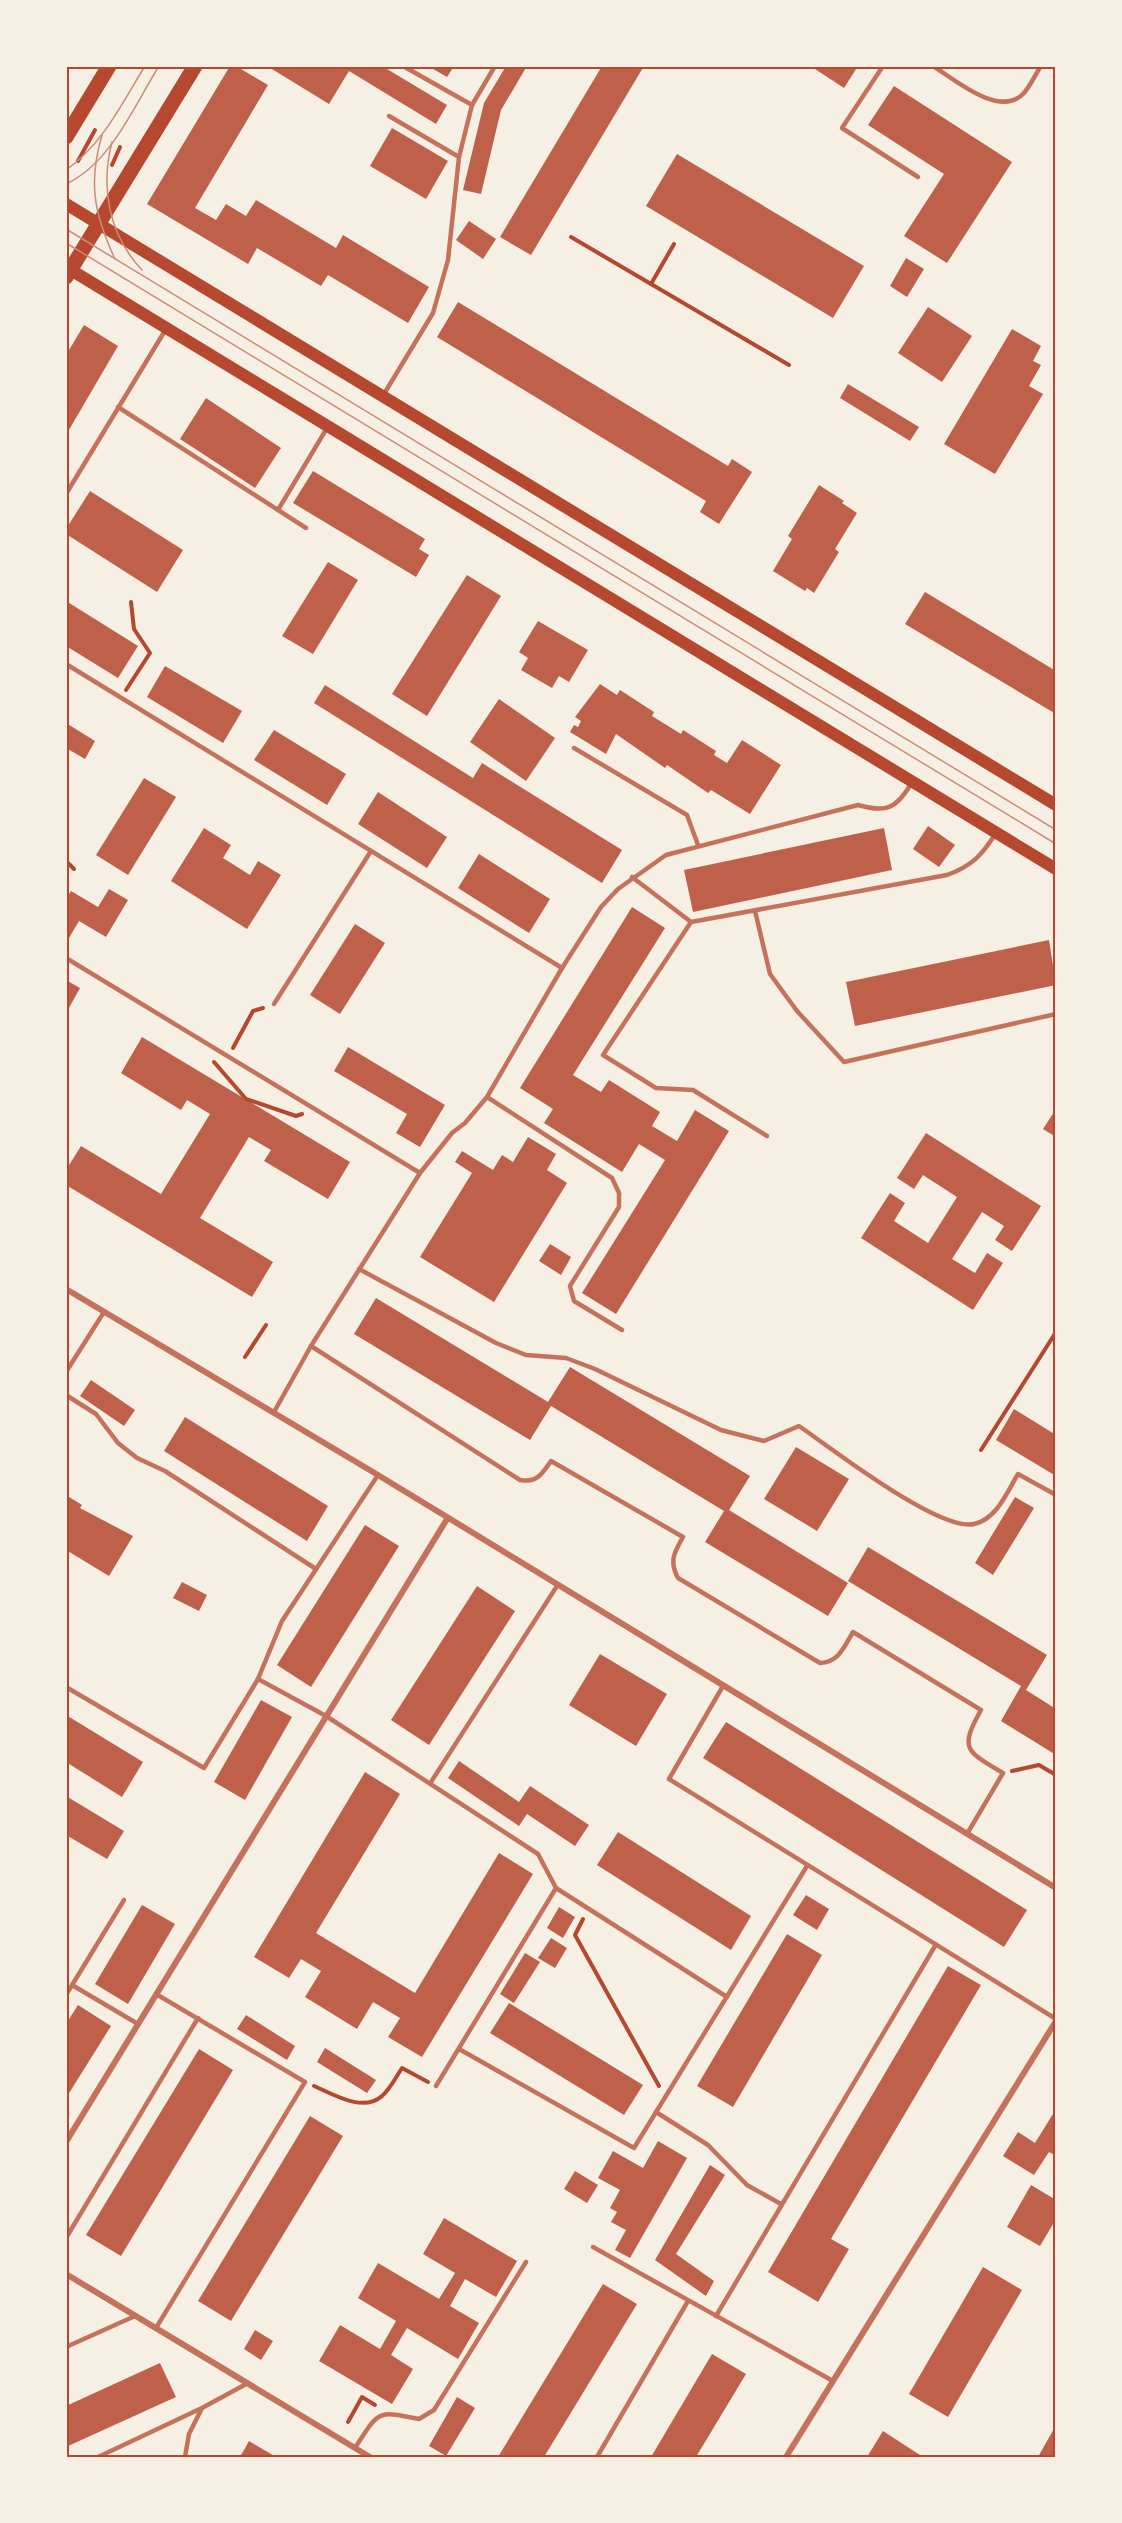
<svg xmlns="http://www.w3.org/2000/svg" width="1122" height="2523" font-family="'Sofia Sans Condensed',sans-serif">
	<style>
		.building { fill: #bf614a }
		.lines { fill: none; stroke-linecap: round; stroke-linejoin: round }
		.path { stroke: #b5482f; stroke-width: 4 }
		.service { stroke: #c5725c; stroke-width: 4.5 }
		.minor { stroke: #c5725c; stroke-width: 6 }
		.secondary { stroke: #b5482f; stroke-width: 12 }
		.primary { stroke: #b5482f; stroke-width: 15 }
		.tram { stroke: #cf8b77; stroke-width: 1.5 }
		.neatline { fill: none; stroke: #b5482f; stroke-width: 2 }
	</style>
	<rect width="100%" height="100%" fill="#f6efe4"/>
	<g class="building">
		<path d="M230,66h6l32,19 -73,123 21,12 10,-16 20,12 10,-16 80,48 7,-13 86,52 -21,36 -80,-48 -7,11 -64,-38 -9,16 -101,-60z"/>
		<path d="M267,66h115l65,39 -11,19 -87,-53 -20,33z"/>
		<path d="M428,66h26l-7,11z"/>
		<path d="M506,66h21l-26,44 -20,84 -18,-4 21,-87z"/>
		<path d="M602,66h42l-113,189 -31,-18z"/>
		<path d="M816,66h42l-14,22 -29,-19z"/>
		<path d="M894,86l118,76 -65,101 -43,-27 40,-62 -76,-49z"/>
		<path d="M392,128l56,33 -22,38 -56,-33z"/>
		<path d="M677,154l187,112 -31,52 -187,-112z"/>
		<path d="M469,221l27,18 -13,20 -27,-19z"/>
		<path d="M906,258l18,11 -17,28 -17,-11z"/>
		<path d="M458,302l270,164 4,-7 20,13 -33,52 -19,-12 6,-11 -269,-164z"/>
		<path d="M928,307l44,29 -30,46 -44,-29z"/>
		<path d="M84,325l34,21 -52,89v-80z"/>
		<path d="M1012,329l29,17 -8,15 8,4 -12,21 14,8 -48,80 -51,-30z"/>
		<path d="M848,384l71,43 -9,14 -70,-43z"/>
		<path d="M206,398l75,50 -26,40 -75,-49z"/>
		<path d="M313,471l112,68 -6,10 10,6 -13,22 -123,-74z"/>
		<path d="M819,485l25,16 -2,2 15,10 -22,36 4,3 -25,41 -7,-5 -2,3 -32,-20 19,-32 -4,-3z"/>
		<path d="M90,491l93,59 -26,42 -91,-58v-5z"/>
		<path d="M328,562l30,18 -45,74 -31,-18z"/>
		<path d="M467,575l34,21 -74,120 -35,-22z"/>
		<path d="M925,592l131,79v43l-151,-90z"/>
		<path d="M66,601l72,45 -20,32 -52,-32z"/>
		<path d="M538,621l50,29 -19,32 -10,-6 -7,12 -31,-18 7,-12 -9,-6z"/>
		<path d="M165,666l77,45 -19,32 -76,-46z"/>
		<path d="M600,684l17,11 3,-5 34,22 -2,4 29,18 2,-4 33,21 -2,4 13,8 15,-23 39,25 -31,49 -39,-24 -3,3 -41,-28 -2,3 -49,-34 -10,20 -36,-22 4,-7 4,2 3,-6 -6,-4z"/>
		<path d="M325,685l148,93 9,-15 140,87 -20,33 -288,-180z"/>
		<path d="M499,699l56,39 -29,43 -56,-39z"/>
		<path d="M66,723l29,18 -10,18 -19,-11z"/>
		<path d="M274,730l72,44 -19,31 -73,-45z"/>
		<path d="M144,778l32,19 -48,78 -32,-20z"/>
		<path d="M378,792l69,45 -20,31 -69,-44z"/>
		<path d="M928,826l27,19 -16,22 -26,-18z"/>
		<path d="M204,828l27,17 -8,13 27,17 8,-14 23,14 -34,54 -76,-48z"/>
		<path d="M884,828l8,42 -199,42 -9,-42z"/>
		<path d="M479,854l71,45 -21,34 -71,-45z"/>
		<path d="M109,889l19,11 -22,37 -27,-16 -13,22v-44l5,-8 27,16z"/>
		<path d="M632,907l33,21 -92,147 28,17 8,-12 51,32 -8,14 25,15 18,-31 34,21 -113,183 -34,-21 83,-133 -26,-16 -17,28 -78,-49 9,-14 -33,-21z"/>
		<path d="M355,924l30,19 -45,71 -30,-19z"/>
		<path d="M1049,940l7,45 -201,41 -9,-44z"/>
		<path d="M66,980l14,8 -11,20 -3,-1z"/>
		<path d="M142,1037l208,125 -22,37 -64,-38 7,-11 -22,-13 -49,81 73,44 -21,35 -186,-112v-15l15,-24 80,48 49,-80 -23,-14 -6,10 -60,-37z"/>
		<path d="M348,1047l97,58 -25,42 -24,-14 11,-19 -73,-43z"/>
		<path d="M1056,1109v28l-13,-8z"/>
		<path d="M926,1133l115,73 -29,45 -17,-11 9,-14 -22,-14 -30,47 23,14 12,-20 16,10 -30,47 -112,-72 29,-45 15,10 -11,18 34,22 29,-46 -34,-22 -9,14 -17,-11z"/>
		<path d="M528,1137l28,17 -9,16 20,13 -73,119 -74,-45 52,-84 -17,-11 7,-11 31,19 9,-15 11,7z"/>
		<path d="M550,1244l21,13 -10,18 -22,-14z"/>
		<path d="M376,1298l172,104 22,-35 180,109 -21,34 119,73 -20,33 -123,-74 19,-31 -173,-105 -21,34 -176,-106z"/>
		<path d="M91,1380l44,30 -11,16 -44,-30z"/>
		<path d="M1014,1409l42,26v41l-60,-36z"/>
		<path d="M185,1417l143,89 -21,35 -143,-90z"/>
		<path d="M796,1447l53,32 -32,52 -53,-32z"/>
		<path d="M66,1495l16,10 -2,3 53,28 -24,40 -43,-26z"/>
		<path d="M1015,1497l19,11 -41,67 -18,-12z"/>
		<path d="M365,1525l34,21 -88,141 -34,-22z"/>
		<path d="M868,1547l179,108 -21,35 30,19v46l-55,-34 20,-35 -173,-105z"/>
		<path d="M182,1582l25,13 -8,16 -26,-13z"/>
		<path d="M477,1586l38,25 -86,134 -38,-25z"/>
		<path d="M600,1654l67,40 -31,52 -67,-41z"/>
		<path d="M261,1700l31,17 -47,83 -31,-18z"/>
		<path d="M66,1715l77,47 -21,35 -56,-35z"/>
		<path d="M726,1722l301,188 -23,37 -301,-189z"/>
		<path d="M459,1761l60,41 11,-16 59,39 -14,21 -48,-32 -8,12 -71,-48z"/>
		<path d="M365,1772l35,22 -84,139 99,60 84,-140 34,21 -111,183 -34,-20 12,-19 -27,-16 -16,27 -52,-32 16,-26 -20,-12 -12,19 -35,-21z"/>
		<path d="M66,1796l58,35 -17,28 -41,-24z"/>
		<path d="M618,1832l133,84 -20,34 -134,-85z"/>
		<path d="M806,1895l23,14 -12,21 -24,-15z"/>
		<path d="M142,1905l33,19 -47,80 -33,-20z"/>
		<path d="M559,1907l16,10 -12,21 -16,-10z"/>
		<path d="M787,1934l35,21 -89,152 -36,-21z"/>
		<path d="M551,1938l16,10 -12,20 -17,-10z"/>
		<path d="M525,1953l15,9 -26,41 -14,-9z"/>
		<path d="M948,1966l33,19 -150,254 18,10 -31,53 -50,-30z"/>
		<path d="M509,2003l134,82 -19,30 -134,-82z"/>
		<path d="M78,2005l33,21 -45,72v-74z"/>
		<path d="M246,2015l49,31 -8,14 -50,-31z"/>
		<path d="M325,2048l51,32 -9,13 -50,-31z"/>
		<path d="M199,2049l34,21 -112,186 -35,-21z"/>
		<path d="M1056,2109v47l-7,-4 -15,23 -31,-19 15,-24 17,11z"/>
		<path d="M310,2116l33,20 -112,185 -33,-20z"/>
		<path d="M658,2141l29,17 -57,100 -15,-8 11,-20 -15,-8 6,-10 -7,-4 10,-18 -22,-12 15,-27 30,17z"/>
		<path d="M710,2165l15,10 -49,79 38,27 -8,15 -51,-36z"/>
		<path d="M575,2171l23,14 -11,18 -23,-14z"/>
		<path d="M1031,2185l25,15v19l-16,27 -33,-19z"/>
		<path d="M444,2218l73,43 -21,36 -31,-18 -15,27 29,17 -21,36 -51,-31 -16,27 22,14 -21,35 -73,-43 21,-36 40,24 16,-28 -38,-23 20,-35 61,36 16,-26 -32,-19z"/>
		<path d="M983,2267l39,23 -74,127 -39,-23z"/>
		<path d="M603,2284l34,20 -93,153h-46z"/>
		<path d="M255,2330l18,11 -12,19 -17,-11z"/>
		<path d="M712,2354l34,20 -50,83h-45z"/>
		<path d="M160,2363l16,34 -110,50v-41z"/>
		<path d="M457,2397l18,11 -29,48 -17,-10z"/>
		<path d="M1056,2425v32h-18z"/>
		<path d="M883,2431l40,26h-56z"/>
		<path d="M249,2441l27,16h-36z"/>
	</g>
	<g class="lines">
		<g class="path">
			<path d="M78,161l17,-31"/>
			<path d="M112,165l8,-18"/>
			<path d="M571,237l218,128"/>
			<path d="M651,284l23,-40"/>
			<path d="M126,690l24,-37 -16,-24 -3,-27"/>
			<path d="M66,861l8,8"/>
			<path d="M233,1048l20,-37 10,-3"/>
			<path d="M214,1062l32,37 50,17 6,-2"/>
			<path d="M245,1357l21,-32"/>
			<path d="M981,1450l75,-118"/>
			<path d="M1012,1771l27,-6 17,10"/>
			<path d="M583,1919l-8,16 84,151"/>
			<path d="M314,2086c19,8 49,27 68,10 8,-7 14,-19 20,-28l26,14"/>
			<path d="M348,2422l14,-25 13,8"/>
		</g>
		<g class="service">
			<path d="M403,66l69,39"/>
			<path d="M883,66l-41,62 76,49"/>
			<path d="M933,66c21,13 66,52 90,28 7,-7 12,-19 18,-28"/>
			<path d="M389,116l70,41"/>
			<path d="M384,394l49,-81 15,-53 11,-103 13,-52 23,-39"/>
			<path d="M118,407l188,121"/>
			<path d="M66,494l100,-165"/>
			<path d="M278,510l49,-82"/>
			<path d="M66,664l496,304"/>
			<path d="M574,748l113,67 11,30"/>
			<path d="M632,877l59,45 -88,133 53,33 37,2 74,46"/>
			<path d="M755,911l15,63 27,37 47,51 212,-48"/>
			<path d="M691,922l256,-47c25,-9 35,-20 49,-42"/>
			<path d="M66,958l354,215"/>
			<path d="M274,1004l97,-153"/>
			<path d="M487,1097l125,81 7,15v14l-49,79 4,15 48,29"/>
			<path d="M359,1269l137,74 30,12 40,3 29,11 126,61 43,11 35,-15c32,22 140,106 175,98 23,-5 33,-32 44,-50l38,21"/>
			<path d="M311,1346l209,134c17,3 22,-6 31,-19l132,76c-9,16 -14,24 -5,41l142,85c19,-1 24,-16 33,-31l128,78c-22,39 -15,41 22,63l-36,61"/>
			<path d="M66,1372l38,-60"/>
			<path d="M66,1395l30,19 22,29 19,15 28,13 151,98"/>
			<path d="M274,1412l37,-66 109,-173 32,-40 13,-10 22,-26 75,-129 39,-61 17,-18 48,-34 192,-50c28,8 38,4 53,-21"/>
			<path d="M258,1679l68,37 212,138 18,34 171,109"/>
			<path d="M723,1686l-54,93 387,240"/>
			<path d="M66,1687l138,81 54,-89 24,-58 96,-146"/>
			<path d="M431,1782l126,-196"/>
			<path d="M72,1985l66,39"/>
			<path d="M66,1995l58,-95"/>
			<path d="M459,2049l175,99 173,-282"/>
			<path d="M436,2086l120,-198"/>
			<path d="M656,2112l52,33 39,40 34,19"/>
			<path d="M66,2238l132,-220"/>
			<path d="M593,2247l240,134"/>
			<path d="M716,2316l219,-370"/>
			<path d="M156,2328l149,-246 -149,-88"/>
			<path d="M66,2347l69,-31"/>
			<path d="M355,2448c24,-37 21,-38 64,-29l15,-9 92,-148"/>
			<path d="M98,2457l104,-49"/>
			<path d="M185,2457l4,-23 13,-26 46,-25"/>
			<path d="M597,2457l91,-156"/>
		</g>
		<g class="minor">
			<path d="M66,1289l312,186 678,413"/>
			<path d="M66,2142l381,-623"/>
			<path d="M66,2274l304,183"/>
			<path d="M786,2457l270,-436"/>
		</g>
		<g class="secondary">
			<path d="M66,204l990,601"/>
			<path d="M66,267l990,602"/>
		</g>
		<g class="primary">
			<path d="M66,137l43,-71"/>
			<path d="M66,277l129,-211"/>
		</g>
		<g class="tram">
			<path d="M102,135c-14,48 -8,79 13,124"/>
			<path d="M112,142c-12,46 -3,93 30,128"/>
			<path d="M66,170c37,-26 56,-67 79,-104"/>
			<path d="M66,184c45,-21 68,-78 93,-118"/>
			<path d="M66,229l990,601"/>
			<path d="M66,243l990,601"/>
		</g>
	</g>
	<rect width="1122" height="2523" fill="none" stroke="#f6efe4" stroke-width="135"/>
	<rect x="68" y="68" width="986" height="2388" class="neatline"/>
</svg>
